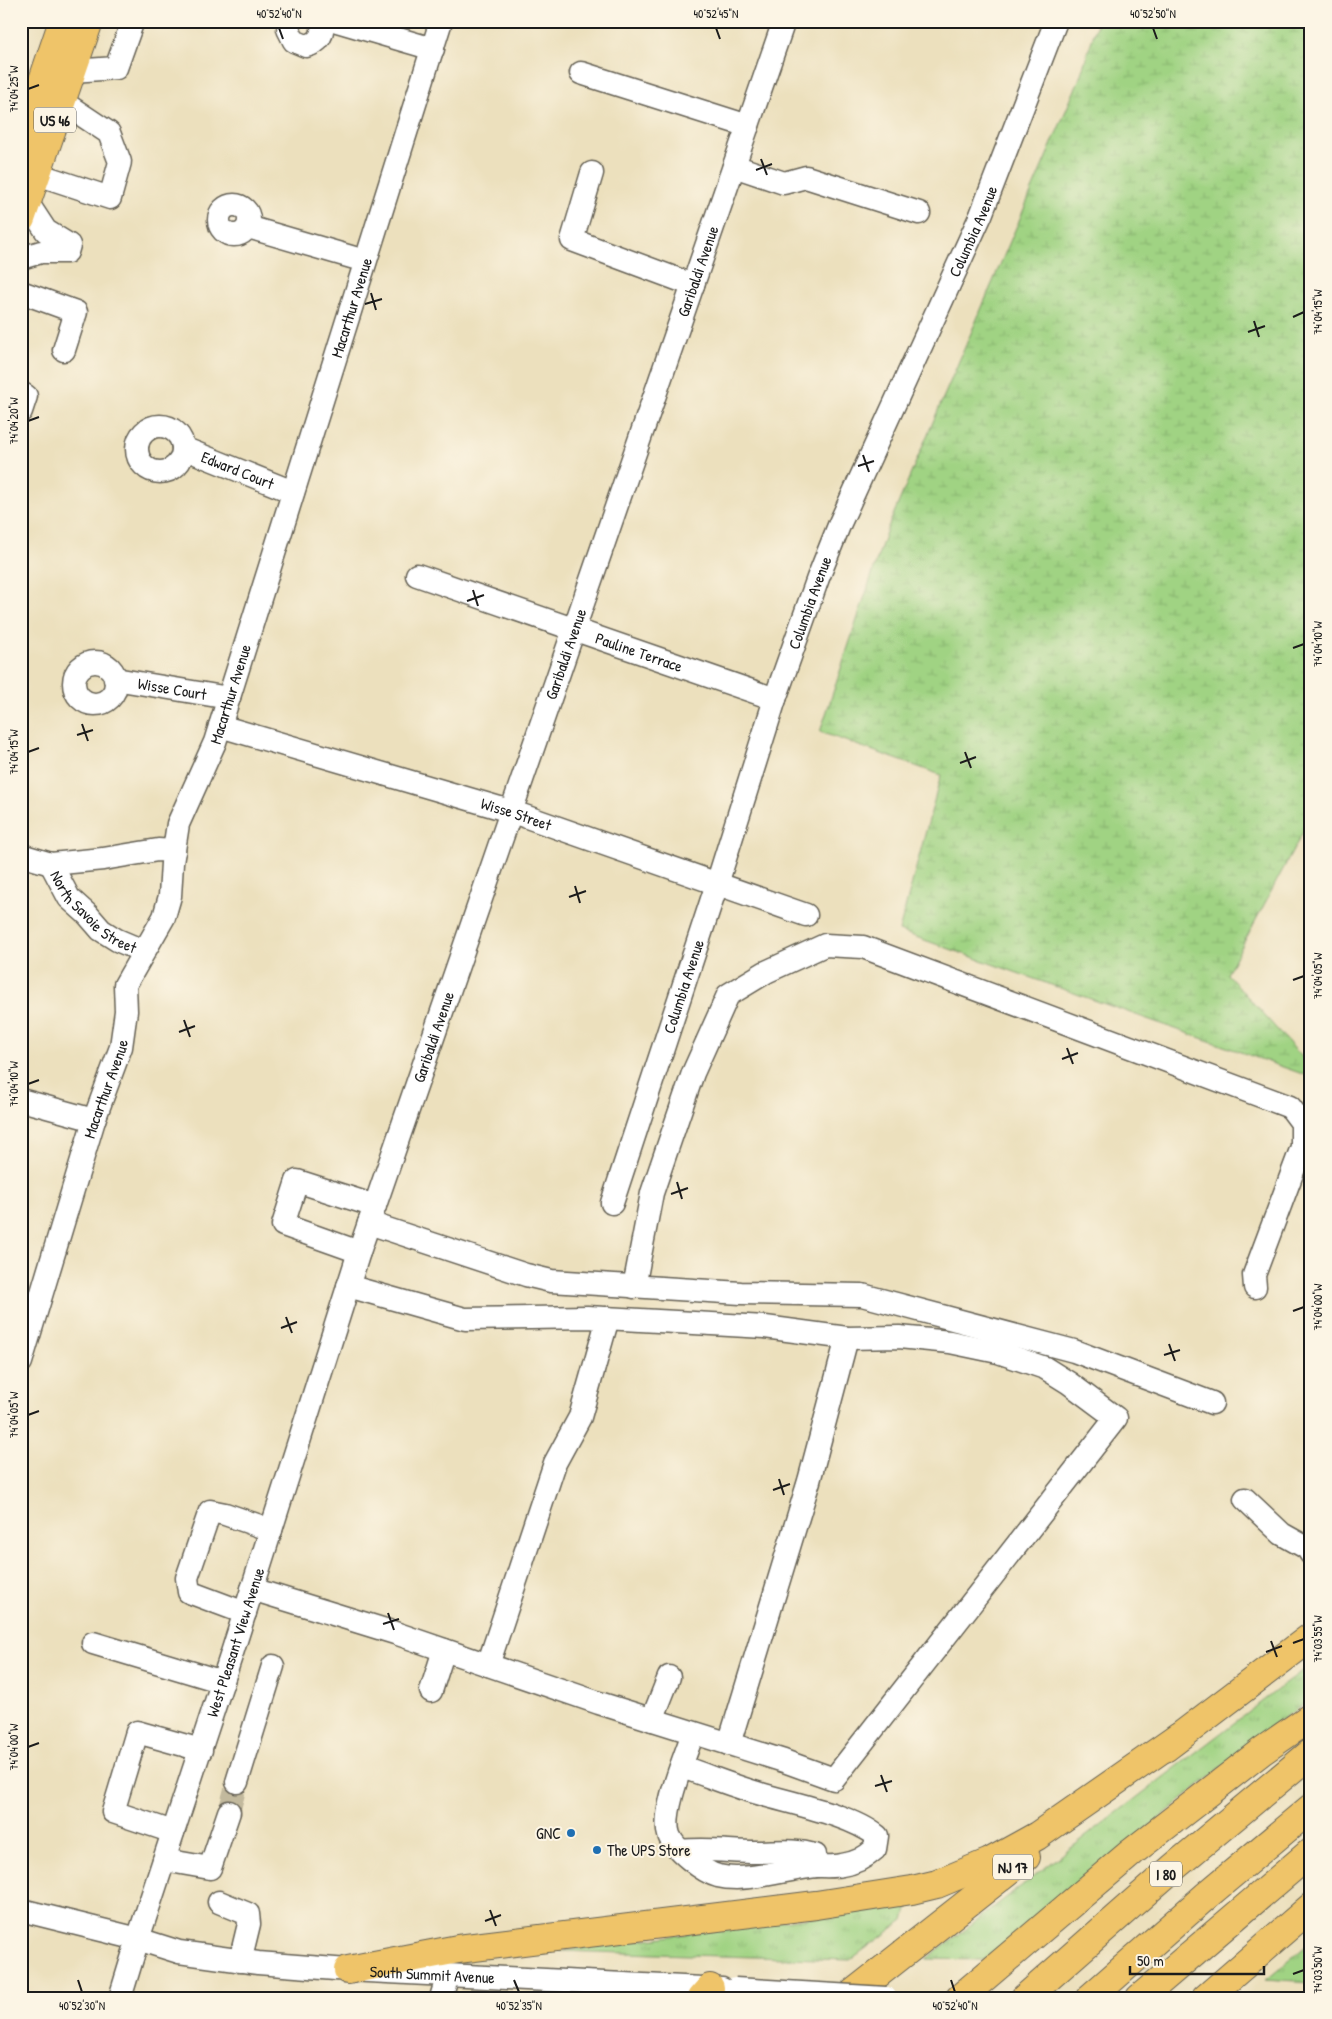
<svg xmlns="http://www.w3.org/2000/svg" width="1332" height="2019" font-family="'Patrick Hand',sans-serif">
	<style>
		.grass { fill: url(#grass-tufts); stroke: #5e7850 }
		.wetland { fill: url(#wetland-marsh); stroke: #5e7850 }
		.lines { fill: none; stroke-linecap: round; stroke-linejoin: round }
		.minor-tunnel { stroke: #c2b99d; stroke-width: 22; stroke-dasharray: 22 11; stroke-linecap: butt }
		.minor-casing { stroke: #656154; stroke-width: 25 }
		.highway-casing { stroke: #656154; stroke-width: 30 }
		.minor { stroke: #fff; stroke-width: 22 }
		.highway { stroke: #efc469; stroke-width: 28 }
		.minor-bridge-casing { stroke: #656154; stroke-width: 25; stroke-linecap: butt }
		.minor-bridge { stroke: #fff; stroke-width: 22 }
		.ticks { fill: none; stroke: #1c1c1c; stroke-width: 2 }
		.poi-dot { fill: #1f6fb2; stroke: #fcf5e5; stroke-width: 2 }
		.labels { text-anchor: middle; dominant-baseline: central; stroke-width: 4; stroke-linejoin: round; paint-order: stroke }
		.shield { fill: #fcf5e5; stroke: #5f5d58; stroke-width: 1 }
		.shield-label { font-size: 15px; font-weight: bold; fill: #1c1c1c }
		.street-label { font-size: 16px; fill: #1c1c1c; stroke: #fcf5e5 }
		.poi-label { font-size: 16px; fill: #1c1c1c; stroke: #fcf5e5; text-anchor: end }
		.neatline { fill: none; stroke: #1c1c1c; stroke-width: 2 }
		.ticks-label { font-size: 12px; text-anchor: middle; fill: #1c1c1c }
	</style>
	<defs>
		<pattern id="grass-tufts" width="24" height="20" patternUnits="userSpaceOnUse" patternTransform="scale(1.25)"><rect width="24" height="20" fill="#a0d383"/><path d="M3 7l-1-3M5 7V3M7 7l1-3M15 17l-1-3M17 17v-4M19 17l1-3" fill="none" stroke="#89b571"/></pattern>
		<pattern id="wetland-marsh" width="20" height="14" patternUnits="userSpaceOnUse" patternTransform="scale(1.25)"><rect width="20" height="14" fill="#a0d383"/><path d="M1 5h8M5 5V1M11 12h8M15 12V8" fill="none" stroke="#89b571"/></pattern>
	</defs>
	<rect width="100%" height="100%" fill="#fcf5e5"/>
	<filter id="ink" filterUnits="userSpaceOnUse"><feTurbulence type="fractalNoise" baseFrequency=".02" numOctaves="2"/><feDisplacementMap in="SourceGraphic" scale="10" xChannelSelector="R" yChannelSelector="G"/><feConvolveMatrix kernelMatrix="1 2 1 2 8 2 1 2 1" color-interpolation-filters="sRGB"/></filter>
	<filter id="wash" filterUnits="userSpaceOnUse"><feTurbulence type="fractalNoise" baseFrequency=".0096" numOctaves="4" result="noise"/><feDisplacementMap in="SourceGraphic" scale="20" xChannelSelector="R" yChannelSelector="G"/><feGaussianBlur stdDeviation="1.12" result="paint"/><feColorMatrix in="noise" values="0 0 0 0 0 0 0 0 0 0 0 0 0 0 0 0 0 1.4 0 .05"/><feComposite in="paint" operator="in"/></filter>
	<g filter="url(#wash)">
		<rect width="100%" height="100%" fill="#ece0bd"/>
		<g class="grass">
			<path d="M1311,1664v35l-44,31 -281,230 -60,-1z"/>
			<path d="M909,1904l-5,16 -54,40 -290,-9z"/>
			<path d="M1311,1942v41l-46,-3z"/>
		</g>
		<path class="wetland" d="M1098,21h213v796l-84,157 84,93v10l-412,-146 42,-156 -121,-43 66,-200 193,-452z"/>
	</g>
	<g filter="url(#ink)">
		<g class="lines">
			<path class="minor-tunnel" d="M229,1812l8,-30"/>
			<defs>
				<g id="minor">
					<path d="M290,21l-2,8 6,12 12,5c13,-3 19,-12 15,-25"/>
					<path d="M337,21l96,28"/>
					<path d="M72,71l44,-3 15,-42 -4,-5"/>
					<path d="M581,73l167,53"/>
					<path d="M734,166l50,17 22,-6 113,36"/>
					<path d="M592,173l-20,67 121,45"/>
					<path d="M37,174l73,24 10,-36 -11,-29 -48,-32"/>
					<circle cx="234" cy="220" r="15"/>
					<path d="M248,227l117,34"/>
					<path d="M21,258l20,-6h26l2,-7 -23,-14 -19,-29"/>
					<path d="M21,292l55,20 -12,38"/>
					<path d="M21,393l5,3 -5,15"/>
					<circle cx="160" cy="449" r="23"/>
					<path id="s1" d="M183,448l110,44"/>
					<path id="s2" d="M417,575l358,124"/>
					<circle cx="95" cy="683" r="21"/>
					<path id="s3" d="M115,679l114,19"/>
					<path id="s4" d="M220,726l290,85 296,104"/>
					<path d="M21,855l30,9 52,-5 55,-9 16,1"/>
					<path id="s5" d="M51,864l18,34 19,17 13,15 16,10 26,11"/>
					<path d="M21,1100l73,20"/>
					<path id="s6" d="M612,1203l105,-319 58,-185 43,-121 22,-55 141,-308 75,-194"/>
					<path d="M369,1223l157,52 25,6 190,12 121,2 212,56 138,52"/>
					<path d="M359,1252l-76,-27 14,-44 78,25"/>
					<path d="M634,1287l18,-94 41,-120 35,-78 38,-23 59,-27 38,2 427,160 12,16v24l-48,128 1,12"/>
					<path id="s7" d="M21,1362l73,-242 27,-73 5,-36 -1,-26 39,-68 6,-21 2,-33 6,-39 37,-82 226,-721"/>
					<path d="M1245,1499l37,35 25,14 4,6"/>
					<path d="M252,1589l143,44 204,70 185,58 50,18 282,-361 -47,-35 -24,-15 -47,-16 -48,-10 -51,-5 -52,1 -82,-11 -178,-10 -122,2 -117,-33"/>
					<path d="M245,1613l-56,-21 -2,-14 23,-67 15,3 46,16"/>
					<path d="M93,1643l130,39"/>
					<path d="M488,1665l67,-202 25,-46 28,-99"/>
					<path d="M431,1691l13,-41"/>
					<path d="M652,1720l17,-43"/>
					<path d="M729,1744l80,-263 38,-143"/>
					<path d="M682,1767c24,8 48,18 72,25 35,11 96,22 123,44l-2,13c-10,9 -19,14 -33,16 -9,2 -18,1 -26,1 -30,3 -69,17 -98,10 -15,-4 -44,-27 -49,-41 -8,-23 16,-78 24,-102"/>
					<path d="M237,1782l36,-116"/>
					<path d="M173,1832l-60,-20 24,-80 64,18"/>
					<path d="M681,1851c25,-3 50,1 75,1 21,0 38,-3 59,3l1,11"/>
					<path d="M164,1860l46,8 19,-56"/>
					<path d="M219,1902l29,12 1,10 -9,37"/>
					<path id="s8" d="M21,1910l117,29 41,13 79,11 90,7 374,19"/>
					<path id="s9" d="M120,1998l18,-59 94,-286 127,-401 425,-1231"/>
					<path d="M441,1998l7,-23"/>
				</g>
				<g id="highway">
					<path d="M21,145l42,-124"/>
					<path d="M21,219l68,-198"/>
					<path d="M1165,1748l146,-111"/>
					<path d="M348,1970l110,-21 358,-44 96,-15 25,-6 53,-22 47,-26 142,-99"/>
					<path d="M701,1998l9,-10"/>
					<path d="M847,1998l179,-141"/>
					<path d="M960,1998l172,-146 130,-101 49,-34"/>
					<path d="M1025,1998l149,-131 137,-114"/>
					<path d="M1090,1998l116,-102 105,-88"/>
					<path d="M1140,1998l171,-146"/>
					<path d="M1206,1998l105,-91"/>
				</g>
			</defs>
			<use href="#minor" class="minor-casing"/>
			<use href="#highway" class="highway-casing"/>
			<use href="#minor" class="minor"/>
			<use href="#highway" class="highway"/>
			<defs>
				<path id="minor-bridge" d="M735,1989l151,9"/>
			</defs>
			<use href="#minor-bridge" class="minor-bridge-casing"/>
			<use href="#minor-bridge" class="minor-bridge"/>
		</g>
	</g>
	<path class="ticks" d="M279,28l4,11M716,28l4,11M1153,28l4,11M28,89l11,-4M761,159l6,16M756,170l16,-6M371,293l5,17M365,304l17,-5M1293,317l11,-5M1254,321l5,16M1248,332l17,-6M28,421l11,-4M863,455l6,17M858,466l16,-5M473,590l5,16M467,601l17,-6M1293,648l11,-4M82,724l6,17M77,735l16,-5M28,752l11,-4M965,752l6,16M960,763l16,-6M575,886l5,17M569,897l17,-6M1293,980l11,-4M184,1020l6,17M179,1032l16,-6M1067,1048l6,16M1062,1059l16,-6M28,1084l11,-4M677,1182l5,17M671,1194l17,-6M1293,1311l11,-4M286,1317l6,16M281,1328l16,-6M1169,1344l6,17M1164,1355l16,-5M28,1415l11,-4M779,1479l5,16M773,1490l17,-6M388,1613l6,17M383,1624l16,-5M1271,1641l6,16M1293,1643l11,-4M1266,1652l16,-6M28,1747l11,-4M881,1775l6,17M875,1786l17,-5M490,1910l6,16M485,1921l16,-6M1293,1974l11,-4M78,1980l4,12M514,1980l5,12M951,1980l4,12"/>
	<g class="poi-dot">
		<circle cx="571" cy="1833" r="5"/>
		<circle cx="597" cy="1850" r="5"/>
	</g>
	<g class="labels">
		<g class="shield">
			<rect x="34" y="107.5" width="42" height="25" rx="4"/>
			<rect x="993" y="1854.5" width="40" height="25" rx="4"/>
			<rect x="1150" y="1861.5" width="32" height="25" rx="4"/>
		</g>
		<g class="shield-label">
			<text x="55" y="120">US 46</text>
			<text x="1013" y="1867">NJ 17</text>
			<text x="1166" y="1874">I 80</text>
		</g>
		<g class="street-label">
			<text stroke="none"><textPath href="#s6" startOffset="1038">Columbia Avenue</textPath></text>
			<text stroke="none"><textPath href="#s9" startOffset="1821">Garibaldi Avenue</textPath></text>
			<text stroke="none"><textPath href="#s7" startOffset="1111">Macarthur Avenue</textPath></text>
			<text stroke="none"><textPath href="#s1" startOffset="59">Edward Court</textPath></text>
			<text stroke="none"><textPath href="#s6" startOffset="632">Columbia Avenue</textPath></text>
			<text stroke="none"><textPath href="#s2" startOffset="235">Pauline Terrace</textPath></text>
			<text stroke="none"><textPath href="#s9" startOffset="1416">Garibaldi Avenue</textPath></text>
			<text stroke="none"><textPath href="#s3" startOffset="58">Wisse Court</textPath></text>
			<text stroke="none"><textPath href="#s7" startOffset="706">Macarthur Avenue</textPath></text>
			<text stroke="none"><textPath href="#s4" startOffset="309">Wisse Street</textPath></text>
			<text stroke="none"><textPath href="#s5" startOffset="66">North Savoie Street</textPath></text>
			<text stroke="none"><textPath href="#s6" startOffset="228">Columbia Avenue</textPath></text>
			<text stroke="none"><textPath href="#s9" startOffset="1011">Garibaldi Avenue</textPath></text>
			<text stroke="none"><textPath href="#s7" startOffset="286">Macarthur Avenue</textPath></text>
			<text stroke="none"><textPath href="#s9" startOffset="374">West Pleasant View Avenue</textPath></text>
			<text stroke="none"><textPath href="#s8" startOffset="418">South Summit Avenue</textPath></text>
		</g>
		<g class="poi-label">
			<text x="561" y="1833">GNC</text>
			<text x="607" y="1850" text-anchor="start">The UPS Store</text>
		</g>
	</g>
	<rect width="1332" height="2019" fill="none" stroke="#fcf5e5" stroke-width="55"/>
	<path d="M1130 1966v8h134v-8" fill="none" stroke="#1c1c1c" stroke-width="2.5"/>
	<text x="1137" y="1966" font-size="15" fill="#1c1c1c" stroke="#fcf5e5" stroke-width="4" paint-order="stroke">50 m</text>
	<rect x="28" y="28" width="1276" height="1964" class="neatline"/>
	<g class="ticks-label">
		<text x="279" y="18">40°52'40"N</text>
		<text x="716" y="18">40°52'45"N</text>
		<text x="1153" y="18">40°52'50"N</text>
		<text transform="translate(14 89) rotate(-90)" y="4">74°04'25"W</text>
		<text transform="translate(1318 312) rotate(-90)" y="4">74°04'15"W</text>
		<text transform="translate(14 421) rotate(-90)" y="4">74°04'20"W</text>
		<text transform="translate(1318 644) rotate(-90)" y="4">74°04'10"W</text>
		<text transform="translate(14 752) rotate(-90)" y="4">74°04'15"W</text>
		<text transform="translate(1318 976) rotate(-90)" y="4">74°04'05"W</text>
		<text transform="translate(14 1084) rotate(-90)" y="4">74°04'10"W</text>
		<text transform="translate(1318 1307) rotate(-90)" y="4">74°04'00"W</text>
		<text transform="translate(14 1415) rotate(-90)" y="4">74°04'05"W</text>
		<text transform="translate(1318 1639) rotate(-90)" y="4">74°03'55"W</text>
		<text transform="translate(14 1747) rotate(-90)" y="4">74°04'00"W</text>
		<text transform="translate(1318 1970) rotate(-90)" y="4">74°03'50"W</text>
		<text x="82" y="2010">40°52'30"N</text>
		<text x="519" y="2010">40°52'35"N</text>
		<text x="955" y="2010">40°52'40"N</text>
	</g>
</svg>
